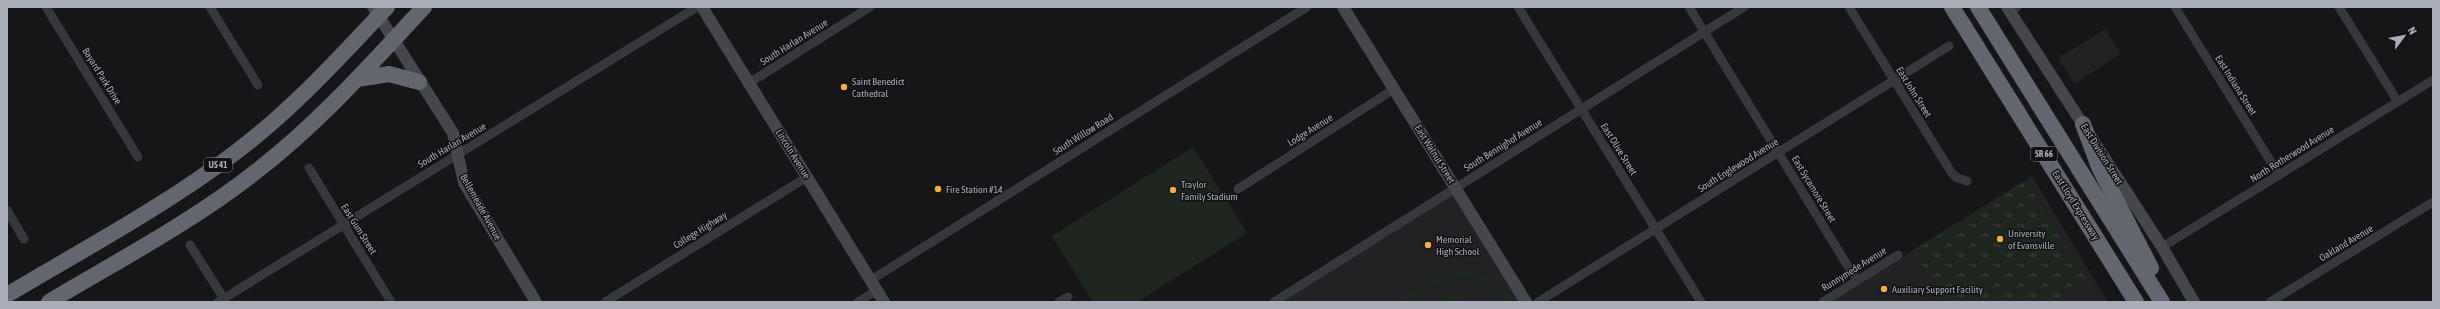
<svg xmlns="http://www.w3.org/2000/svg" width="2440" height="309" font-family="'Asap Condensed',sans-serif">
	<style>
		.built { fill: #222225 }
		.park { fill: url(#park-tufts) }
		.garden { fill: #1e261f }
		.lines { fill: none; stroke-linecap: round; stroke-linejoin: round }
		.street { stroke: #37383d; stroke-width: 9 }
		.secondary { stroke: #45474d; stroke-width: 12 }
		.highway { stroke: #63666e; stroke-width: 16 }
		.poi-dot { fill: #f2b134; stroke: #111113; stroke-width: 1.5 }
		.labels { text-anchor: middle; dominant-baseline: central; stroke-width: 3; stroke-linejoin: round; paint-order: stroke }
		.shield { fill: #111113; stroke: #7b7e86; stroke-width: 1 }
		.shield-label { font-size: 9px; font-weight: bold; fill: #a8adb8 }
		.street-label { font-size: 10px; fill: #a8adb8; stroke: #111113 }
		.poi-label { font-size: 10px; fill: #a8adb8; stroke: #111113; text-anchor: start }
	</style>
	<defs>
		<pattern id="park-tufts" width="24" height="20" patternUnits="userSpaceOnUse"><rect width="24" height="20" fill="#1e261f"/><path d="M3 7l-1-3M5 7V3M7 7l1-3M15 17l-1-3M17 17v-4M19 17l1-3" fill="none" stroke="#3c433d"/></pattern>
	</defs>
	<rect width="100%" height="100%" fill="#161618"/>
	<g class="built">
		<path d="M2105,29l16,25 -47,30 -16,-26z"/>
		<path d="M2032,176l76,126h-279z"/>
		<path d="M1455,188l71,114h-252z"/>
	</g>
	<path class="park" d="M2025,181l62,99 -35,22h-107l-32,-51z"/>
	<g class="garden">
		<path d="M1193,147l54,86 -110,69h-44l-41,-66z"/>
		<path d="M1462,270c22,2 40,12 50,32h-8c-14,-23 -40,-31 -65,-20 -17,8 -22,20 -44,20l42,-26z"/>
		<path d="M1458,290l7,12h-26z"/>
	</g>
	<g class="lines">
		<g class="street">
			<path d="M46,7l92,150"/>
			<path d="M210,7l48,78"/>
			<path d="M1518,7l183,295"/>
			<path d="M1689,7l168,274"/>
			<path d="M1849,7l102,165 6,6 10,3"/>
			<path d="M2175,7l104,168"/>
			<path d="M2339,7l59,95"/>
			<path d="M2010,11l7,-4"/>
			<path d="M749,83l121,-76"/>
			<path d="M309,168l82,134"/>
			<path d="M1238,189l156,-100"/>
			<path d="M7,210l17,29"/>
			<path d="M190,245l36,57"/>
			<path d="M2162,247l271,-167"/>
			<path d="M871,280l436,-273"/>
			<path d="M218,302l479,-295"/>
			<path d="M605,302l202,-125"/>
			<path d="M858,302l19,-12"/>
			<path d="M1059,302l9,-5"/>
			<path d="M1274,302l470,-295"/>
			<path d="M1538,302l411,-256"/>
			<path d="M1823,302l75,-47"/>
			<path d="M2270,302l163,-100"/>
		</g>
		<g class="secondary">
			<path d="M373,7l80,126 11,50 72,119"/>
			<path d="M702,7l182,295"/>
			<path d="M1343,7l183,295"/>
			<path d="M2007,7l155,240 32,55"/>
		</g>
		<g class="highway">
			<path d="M1952,7l184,295"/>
			<path d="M1978,7l184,295"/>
			<path d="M357,79l32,-5 30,8"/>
			<path d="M2083,124l16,43 52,101"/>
			<path d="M7,295c77,-46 158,-89 229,-143 56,-42 103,-94 151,-145"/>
			<path d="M49,302c70,-42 145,-81 209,-132 62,-48 113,-106 166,-163"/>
		</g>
	</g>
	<g class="poi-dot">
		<circle cx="844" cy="87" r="4"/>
		<circle cx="938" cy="189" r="4"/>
		<circle cx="1173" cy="190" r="4"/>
		<circle cx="2000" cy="239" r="4"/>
		<circle cx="1428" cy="245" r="4"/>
		<circle cx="1884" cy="289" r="4"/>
	</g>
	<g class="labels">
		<g class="shield">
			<rect x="2031" y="147" width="26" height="14" rx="3"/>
			<rect x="204" y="158" width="28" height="14" rx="3"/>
		</g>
		<g class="shield-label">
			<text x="2044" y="154">SR 66</text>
			<text x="218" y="165">US 41</text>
		</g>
		<g class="street-label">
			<text transform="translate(794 42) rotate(-32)">South Harlan Avenue</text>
			<text transform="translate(102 76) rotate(58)">Bayard Park Drive</text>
			<text transform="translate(2236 85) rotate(58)">East Indiana Street</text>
			<text transform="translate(1914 92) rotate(58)">East John Street</text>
			<text transform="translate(1310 130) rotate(-32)">Lodge Avenue</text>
			<text transform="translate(1083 134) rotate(-32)">South Willow Road</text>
			<text transform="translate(452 145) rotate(-31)">South Harlan Avenue</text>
			<text transform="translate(1503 145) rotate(-32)">South Bennighof Avenue</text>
			<text transform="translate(1619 149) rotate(58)">East Olive Street</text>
			<text transform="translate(793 154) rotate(58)">Lincoln Avenue</text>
			<text transform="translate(1435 154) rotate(58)">East Walnut Street</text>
			<text transform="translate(2102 154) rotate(58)">East Division Street</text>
			<text transform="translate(2292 154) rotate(-32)">North Rotherwood Avenue</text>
			<text transform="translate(1738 165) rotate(-32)">South Englewood Avenue</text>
			<text transform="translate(1814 189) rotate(59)">East Sycamore Street</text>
			<text transform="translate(2076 205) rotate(58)">East Lloyd Expressway</text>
			<text transform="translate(481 207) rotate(61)">Bellemeade Avenue</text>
			<text transform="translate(359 229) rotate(58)">East Gum Street</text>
			<text transform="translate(700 230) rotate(-32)">College Highway</text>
			<text transform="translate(2346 243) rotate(-31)">Oakland Avenue</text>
			<text transform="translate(1854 269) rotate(-32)">Runnymede Avenue</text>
		</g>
		<g class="poi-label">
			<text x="852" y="81">Saint Benedict<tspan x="852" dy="12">Cathedral</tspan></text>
			<text x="1181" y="184">Traylor<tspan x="1181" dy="12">Family Stadium</tspan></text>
			<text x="946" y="189">Fire Station #14</text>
			<text x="2008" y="233">University<tspan x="2008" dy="12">of Evansville</tspan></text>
			<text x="1436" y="239">Memorial<tspan x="1436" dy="12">High School</tspan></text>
			<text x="1892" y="289">Auxiliary Support Facility</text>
		</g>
	</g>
	<rect width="2440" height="309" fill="none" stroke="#a8adb8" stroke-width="16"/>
	<g transform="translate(2404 36) rotate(58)" stroke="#111113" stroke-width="3" paint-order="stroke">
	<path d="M0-3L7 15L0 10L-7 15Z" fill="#a8adb8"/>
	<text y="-6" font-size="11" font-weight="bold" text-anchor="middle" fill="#a8adb8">N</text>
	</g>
</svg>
